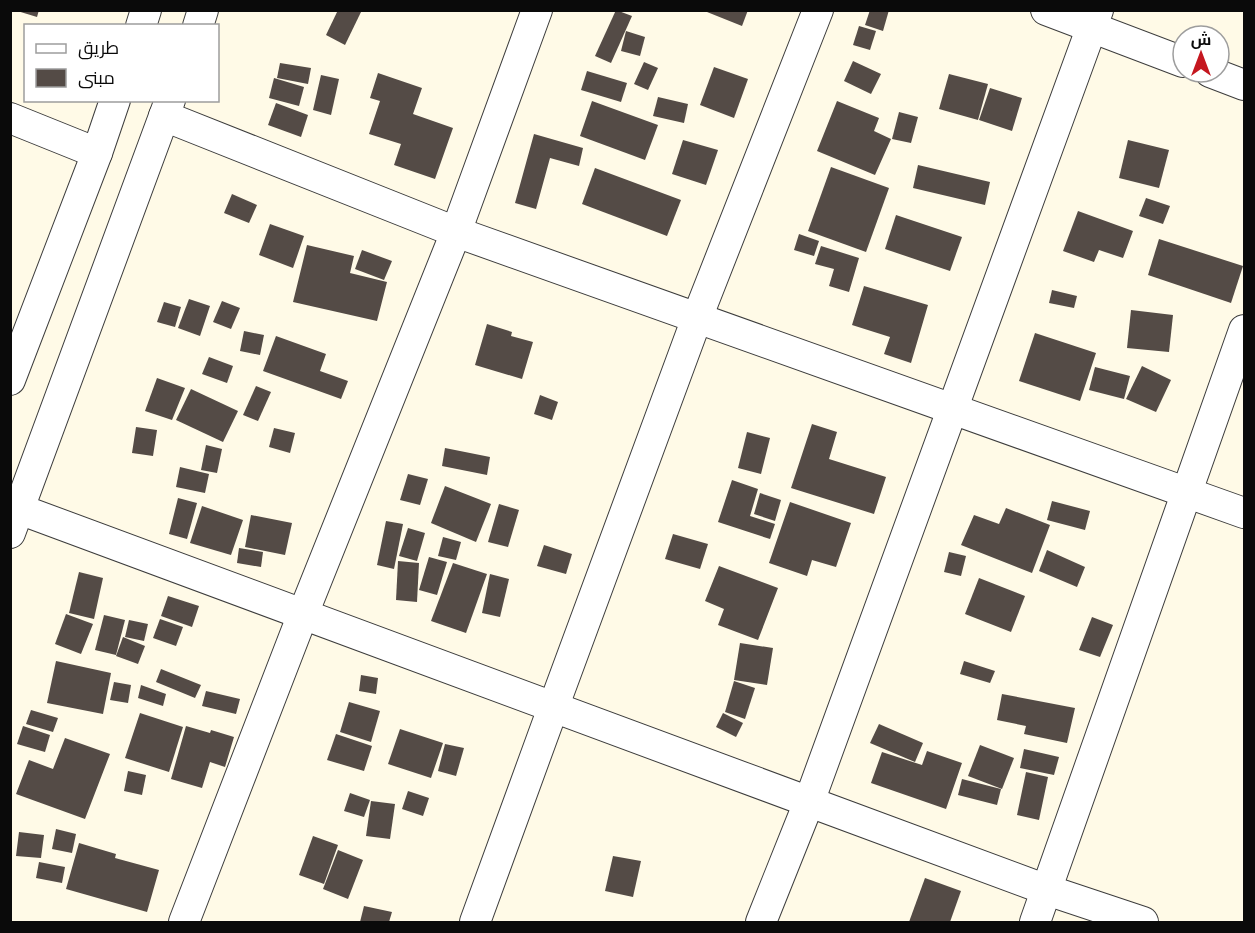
<svg xmlns="http://www.w3.org/2000/svg" width="1255" height="933" font-family="Spectral,Cairo,serif">
	<style>
		.building { fill: #544b46 }
		.lines { fill: none; stroke-linecap: round; stroke-linejoin: round }
		.minor-casing { stroke: #3d3d3d; stroke-width: 32 }
		.minor { stroke: #fff; stroke-width: 30 }
	</style>
	<rect width="100%" height="100%" fill="#fffae7"/>
	<g class="building">
		<path d="M14,10h25l-2,7z"/>
		<path d="M338,10h21l2,2 -16,33 -19,-10z"/>
		<path d="M616,10l16,6 -21,47 -16,-7z"/>
		<path d="M702,10h46l-6,16z"/>
		<path d="M870,10h19l-6,21 -18,-6z"/>
		<path d="M859,26l17,5 -6,19 -17,-5z"/>
		<path d="M626,31l19,6 -5,19 -19,-5z"/>
		<path d="M853,61l28,13 -10,20 -27,-13z"/>
		<path d="M644,62l14,6 -10,22 -14,-6z"/>
		<path d="M280,63l31,5 -3,16 -31,-6z"/>
		<path d="M714,67l34,12 -14,39 -34,-13z"/>
		<path d="M587,71l40,12 -6,19 -40,-12z"/>
		<path d="M378,73l44,15 -9,26 40,14 -18,51 -41,-14 7,-21 -32,-10 11,-33 -10,-3z"/>
		<path d="M949,74l39,10 -10,36 -39,-11z"/>
		<path d="M321,75l18,4 -8,36 -18,-5z"/>
		<path d="M274,78l30,9 -5,19 -30,-8z"/>
		<path d="M990,88l32,10 -10,33 -33,-11z"/>
		<path d="M658,97l30,7 -4,19 -31,-7z"/>
		<path d="M592,101l66,24 -13,35 -65,-24z"/>
		<path d="M837,101l42,17 -5,13 17,8 -16,36 -58,-24z"/>
		<path d="M276,103l32,12 -7,22 -33,-12z"/>
		<path d="M899,112l19,5 -7,26 -19,-4z"/>
		<path d="M534,134l49,14 -4,18 -29,-8 -14,51 -21,-6z"/>
		<path d="M683,140l35,10 -12,35 -34,-11z"/>
		<path d="M1128,140l41,10 -10,38 -40,-10z"/>
		<path d="M918,165l72,17 -5,23 -72,-17z"/>
		<path d="M831,167l58,21 -23,64 -58,-21z"/>
		<path d="M595,168l86,32 -14,36 -85,-32z"/>
		<path d="M232,194l25,11 -8,18 -25,-10z"/>
		<path d="M1146,198l24,8 -7,18 -24,-8z"/>
		<path d="M1078,211l55,20 -10,27 -24,-8 -5,12 -31,-11z"/>
		<path d="M896,215l66,22 -12,34 -65,-22z"/>
		<path d="M270,224l34,12 -11,32 -34,-13z"/>
		<path d="M799,234l20,7 -5,15 -20,-6z"/>
		<path d="M1159,239l84,27 -12,37 -83,-28z"/>
		<path d="M307,245l47,11 -4,17 37,9 -10,39 -84,-19z"/>
		<path d="M821,246l38,12 -10,34 -20,-6 5,-17 -19,-5z"/>
		<path d="M362,250l30,11 -8,19 -29,-11z"/>
		<path d="M864,286l64,19 -17,58 -27,-9 6,-17 -38,-12z"/>
		<path d="M1052,290l25,6 -3,12 -25,-5z"/>
		<path d="M189,299l21,7 -10,30 -22,-8z"/>
		<path d="M222,301l18,7 -9,21 -18,-7z"/>
		<path d="M164,302l17,5 -6,20 -18,-5z"/>
		<path d="M1131,310l42,5 -4,37 -42,-4z"/>
		<path d="M487,324l25,8 -1,4 22,6 -11,37 -47,-14z"/>
		<path d="M244,331l20,4 -4,20 -20,-4z"/>
		<path d="M1035,333l61,20 -16,48 -61,-20z"/>
		<path d="M276,336l50,18 -6,17 28,10 -7,18 -78,-28z"/>
		<path d="M209,357l24,9 -6,17 -25,-9z"/>
		<path d="M1142,366l29,14 -15,32 -30,-13z"/>
		<path d="M1095,367l35,9 -6,23 -35,-9z"/>
		<path d="M157,378l28,10 -13,32 -27,-9z"/>
		<path d="M256,386l15,6 -13,29 -15,-6z"/>
		<path d="M191,389l47,22 -15,31 -47,-22z"/>
		<path d="M540,395l18,7 -6,18 -18,-6z"/>
		<path d="M812,424l25,8 -8,27 57,18 -12,37 -83,-26z"/>
		<path d="M136,427l21,3 -4,26 -21,-3z"/>
		<path d="M274,428l21,5 -5,20 -21,-6z"/>
		<path d="M747,432l23,6 -9,36 -23,-6z"/>
		<path d="M206,445l16,4 -5,24 -16,-3z"/>
		<path d="M445,448l45,9 -3,18 -45,-9z"/>
		<path d="M180,467l29,7 -4,19 -29,-6z"/>
		<path d="M408,474l20,5 -8,26 -20,-5z"/>
		<path d="M732,480l26,9 -8,27 25,8 -5,15 -52,-17z"/>
		<path d="M445,486l46,18 -15,38 -45,-19z"/>
		<path d="M760,493l21,7 -6,21 -21,-7z"/>
		<path d="M178,498l19,5 -10,36 -18,-5z"/>
		<path d="M1052,501l38,10 -5,19 -38,-10z"/>
		<path d="M790,502l61,21 -15,44 -24,-7 -5,16 -38,-13z"/>
		<path d="M499,504l20,6 -11,37 -20,-5z"/>
		<path d="M202,506l41,14 -12,35 -41,-12z"/>
		<path d="M1006,508l44,17 -18,48 -71,-28 13,-30 25,9z"/>
		<path d="M251,515l41,8 -7,32 -40,-8z"/>
		<path d="M386,521l17,3 -9,45 -17,-4z"/>
		<path d="M408,528l17,5 -8,28 -18,-5z"/>
		<path d="M673,534l35,10 -8,25 -35,-10z"/>
		<path d="M443,537l18,5 -5,18 -18,-4z"/>
		<path d="M544,545l28,9 -6,20 -29,-8z"/>
		<path d="M239,548l24,4 -2,15 -24,-4z"/>
		<path d="M1047,550l38,17 -8,20 -38,-16z"/>
		<path d="M949,552l17,4 -5,20 -17,-4z"/>
		<path d="M429,557l18,5 -10,33 -18,-5z"/>
		<path d="M398,561l21,2 -2,39 -21,-2z"/>
		<path d="M453,563l34,11 -21,59 -35,-12z"/>
		<path d="M719,566l59,22 -20,52 -40,-15 6,-16 -19,-8z"/>
		<path d="M79,572l24,6 -9,41 -25,-6z"/>
		<path d="M490,574l19,5 -9,38 -18,-4z"/>
		<path d="M979,578l46,18 -14,36 -46,-18z"/>
		<path d="M168,596l31,10 -7,21 -31,-11z"/>
		<path d="M66,614l27,10 -12,30 -26,-10z"/>
		<path d="M104,615l21,5 -9,35 -21,-5z"/>
		<path d="M1092,617l21,8 -13,32 -21,-7z"/>
		<path d="M160,619l23,8 -7,19 -23,-8z"/>
		<path d="M129,620l19,4 -4,17 -19,-4z"/>
		<path d="M123,637l22,9 -7,18 -22,-8z"/>
		<path d="M740,643l33,5 -6,37 -33,-5z"/>
		<path d="M56,661l55,12 -8,41 -56,-11z"/>
		<path d="M964,661l31,10 -5,12 -30,-9z"/>
		<path d="M161,669l40,16 -6,13 -39,-16z"/>
		<path d="M361,675l17,3 -2,16 -17,-3z"/>
		<path d="M734,681l21,7 -10,31 -20,-7z"/>
		<path d="M114,682l17,3 -3,18 -18,-3z"/>
		<path d="M141,685l25,9 -3,12 -25,-8z"/>
		<path d="M206,691l34,8 -4,15 -34,-8z"/>
		<path d="M1002,694l73,14 -8,35 -43,-9 2,-8 -29,-6z"/>
		<path d="M349,702l31,9 -9,31 -31,-10z"/>
		<path d="M31,710l27,8 -5,14 -27,-8z"/>
		<path d="M140,713l43,14 -14,45 -44,-14z"/>
		<path d="M723,713l20,10 -7,14 -20,-10z"/>
		<path d="M879,724l44,19 -8,19 -45,-19z"/>
		<path d="M23,726l27,9 -5,17 -28,-8z"/>
		<path d="M186,726l24,7 1,-3 23,7 -9,30 -15,-5 -8,26 -31,-9z"/>
		<path d="M400,729l43,14 -12,35 -43,-14z"/>
		<path d="M336,734l36,12 -8,25 -37,-11z"/>
		<path d="M65,738l45,16 -25,65 -69,-25 13,-34 24,9z"/>
		<path d="M445,744l19,4 -8,28 -18,-5z"/>
		<path d="M980,745l34,13 -12,31 -34,-13z"/>
		<path d="M1024,749l35,8 -5,18 -34,-7z"/>
		<path d="M927,751l35,12 -16,46 -75,-26 11,-31 40,13z"/>
		<path d="M128,771l18,4 -4,20 -18,-4z"/>
		<path d="M1026,772l22,5 -9,43 -22,-5z"/>
		<path d="M962,779l39,10 -4,16 -39,-10z"/>
		<path d="M408,791l21,7 -6,18 -21,-7z"/>
		<path d="M350,793l20,7 -6,17 -20,-6z"/>
		<path d="M371,801l24,3 -5,35 -24,-3z"/>
		<path d="M56,829l20,5 -4,19 -20,-4z"/>
		<path d="M19,832l25,3 -3,23 -25,-2z"/>
		<path d="M313,836l25,9 -14,39 -25,-9z"/>
		<path d="M79,843l37,11 -1,4 44,12 -12,42 -81,-23z"/>
		<path d="M338,850l25,10 -15,39 -25,-10z"/>
		<path d="M613,856l28,5 -8,36 -28,-6z"/>
		<path d="M39,862l26,5 -3,16 -26,-5z"/>
		<path d="M925,878l36,13 -11,31h-41z"/>
		<path d="M364,906l28,6 -3,10h-29z"/>
	</g>
	<g class="lines">
		<defs>
			<g id="minor">
				<path d="M1046,10l137,52"/>
				<path d="M141,26l5,-16"/>
				<path d="M198,26l5,-16"/>
				<path d="M1210,72l34,13"/>
				<path d="M164,116l292,116 788,281"/>
				<path d="M10,118l87,35"/>
				<path d="M10,380l87,-227 18,-53"/>
				<path d="M19,509l1028,381 96,32"/>
				<path d="M10,533l160,-433"/>
				<path d="M184,922l119,-308 153,-382 81,-222"/>
				<path d="M475,922l78,-214 144,-390 121,-308"/>
				<path d="M761,922l48,-120 289,-792"/>
				<path d="M1035,922l209,-592"/>
			</g>
		</defs>
		<use href="#minor" class="minor-casing"/>
		<use href="#minor" class="minor"/>
	</g>
	<rect width="1255" height="933" fill="none" stroke="#0a0a0a" stroke-width="24"/>
	<rect x="24" y="24" width="195" height="78" fill="#ffffff" stroke="#9d9d9d" stroke-width="1.5"/>
	<rect x="36" y="44" width="30" height="9" fill="#ffffff" stroke="#9d9d9d" stroke-width="1.5"/>
	<text x="78" y="54" font-size="18" fill="#0a0a0a">طريق</text>
	<rect x="36" y="69" width="30" height="18" fill="#544b46" stroke="#9d9d9d" stroke-width="1.5"/>
	<text x="78" y="84" font-size="18" fill="#0a0a0a">مبنى</text>
	<g transform="translate(1201 54)"><circle r="28" fill="#ffffff" stroke="#9d9d9d" stroke-width="1.5"/>
	<path d="M0-4.5L10 22L0 15L-10 22Z" fill="#c5171f"/>
	<text y="-9" font-size="16" font-weight="bold" text-anchor="middle" fill="#0a0a0a">ش</text>
	</g>
</svg>
